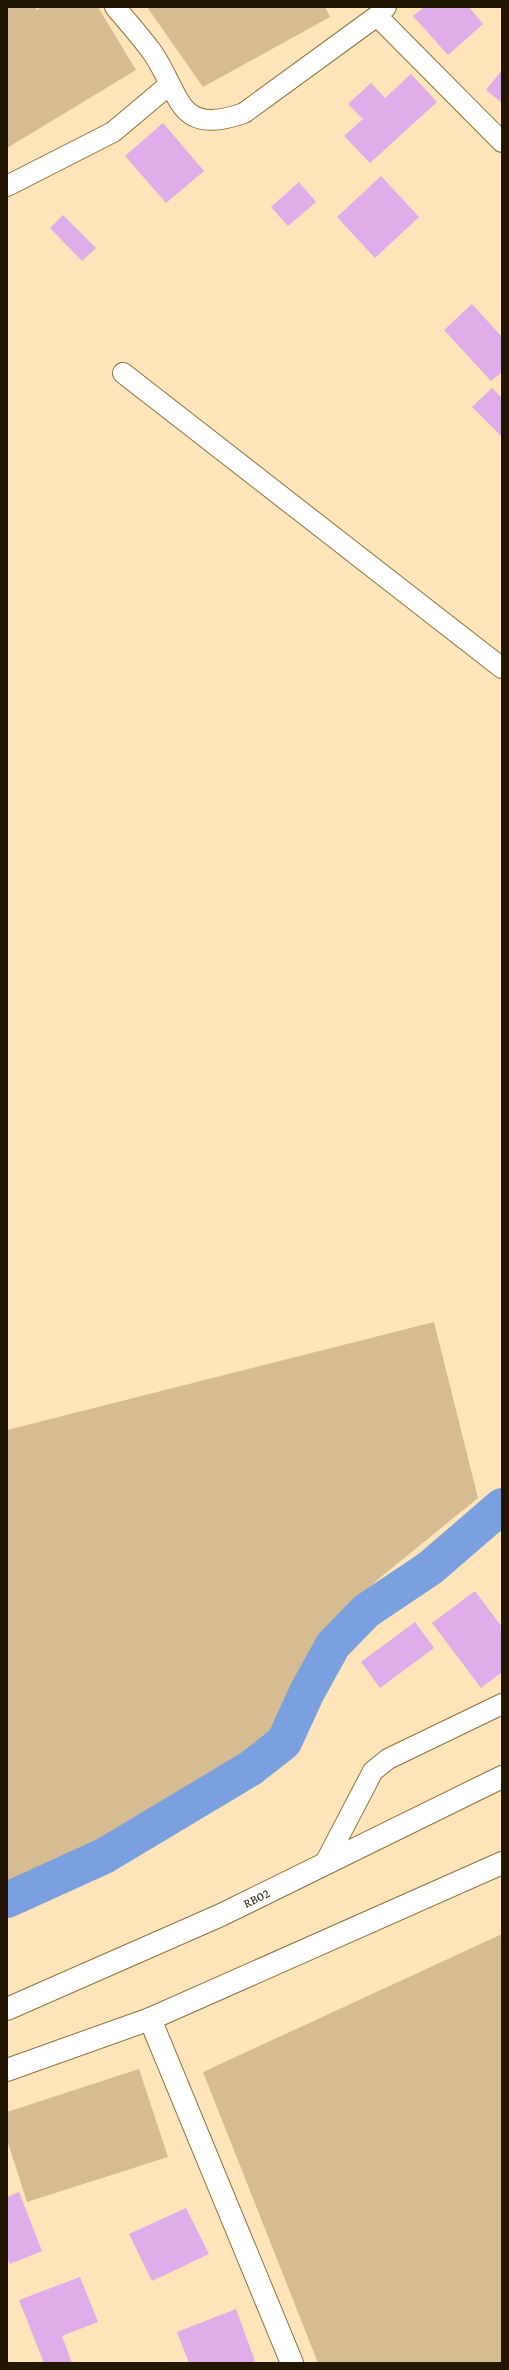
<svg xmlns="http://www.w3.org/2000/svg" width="509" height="2370" font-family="'Crimson Pro',serif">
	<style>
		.green { fill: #d6bd91 }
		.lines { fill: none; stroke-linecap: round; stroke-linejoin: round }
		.canal { stroke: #7ba0e0; stroke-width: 36 }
		.building { fill: #e0acea }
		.lane-casing { stroke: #8e713d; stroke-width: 22 }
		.street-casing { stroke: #8e713d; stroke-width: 24 }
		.highway-casing { stroke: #8e713d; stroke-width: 24 }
		.lane { stroke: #fff; stroke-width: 20 }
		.street { stroke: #fff; stroke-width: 22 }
		.highway { stroke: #fff; stroke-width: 22 }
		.labels { text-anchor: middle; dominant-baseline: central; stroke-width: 3; stroke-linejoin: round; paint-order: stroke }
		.street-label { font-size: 13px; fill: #221602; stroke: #ffe5b9 }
	</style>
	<rect width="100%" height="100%" fill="#ffe5b9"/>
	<g class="green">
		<path d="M7,7h28l2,3 4,-3h57l38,63 -129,78z"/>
		<path d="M147,7h178l5,10 -127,70z"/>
		<path d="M434,1322l44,176 -102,83 -54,57 -40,94 -74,49 -102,59 -99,47v-457z"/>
		<path d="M502,1934v429h-184l-115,-291z"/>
		<path d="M139,2069l29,88 -141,45 -20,-62v-28z"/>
	</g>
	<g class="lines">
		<path class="canal" d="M7,1900l97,-44 147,-88 33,-26 23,-50 26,-47 33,-34 64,-43 72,-62"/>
	</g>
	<g class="building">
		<path d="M424,7h45l14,17 -35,31 -35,-39z"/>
		<path d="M502,70v33l-16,-13z"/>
		<path d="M411,74l26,28 -67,61 -26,-27 19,-17 -15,-15 23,-21 14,15z"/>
		<path d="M163,123l41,48 -38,32 -41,-47z"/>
		<path d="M381,176l38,41 -44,41 -38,-41z"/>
		<path d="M299,182l17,20 -28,24 -17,-19z"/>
		<path d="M63,215l33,33 -14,13 -32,-33z"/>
		<path d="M472,304l30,33v35l-11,9 -47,-51z"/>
		<path d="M492,388l10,10v39l-30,-30z"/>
		<path d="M475,1591l27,36v45l-21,16 -49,-65z"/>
		<path d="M415,1622l19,26 -54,40 -19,-26z"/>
		<path d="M19,2192l23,59 -32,13 -3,-6v-61z"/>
		<path d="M186,2208l23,46 -57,27 -23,-47z"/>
		<path d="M80,2277l18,45 -36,14 10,27h-28l-25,-63z"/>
		<path d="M236,2309l19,52 -6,2h-60l-12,-31z"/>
	</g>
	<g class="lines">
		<defs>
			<g id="lane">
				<path d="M115,7c13,15 26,30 37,45 30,43 24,85 92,61l133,-97 9,-9"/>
				<path d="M377,16l125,126"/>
				<path d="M7,186l106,-54 56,-47"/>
				<path d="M123,373l379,295"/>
				<path d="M325,1863l48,-92 15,-12 114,-55"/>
			</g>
			<path id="street" d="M150,2019l142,344"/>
			<g id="highway">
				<path id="s1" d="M7,2009l214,-94 281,-138"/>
				<path d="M7,2070l143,-51 352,-156"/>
			</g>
		</defs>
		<use href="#lane" class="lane-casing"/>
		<use href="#street" class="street-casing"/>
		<use href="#highway" class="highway-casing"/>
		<use href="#lane" class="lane"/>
		<use href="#street" class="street"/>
		<use href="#highway" class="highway"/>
	</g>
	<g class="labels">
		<g class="street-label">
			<text stroke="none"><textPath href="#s1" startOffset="273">RB02</textPath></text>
		</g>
	</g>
	<rect width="509" height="2370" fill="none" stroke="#221602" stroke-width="16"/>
</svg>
